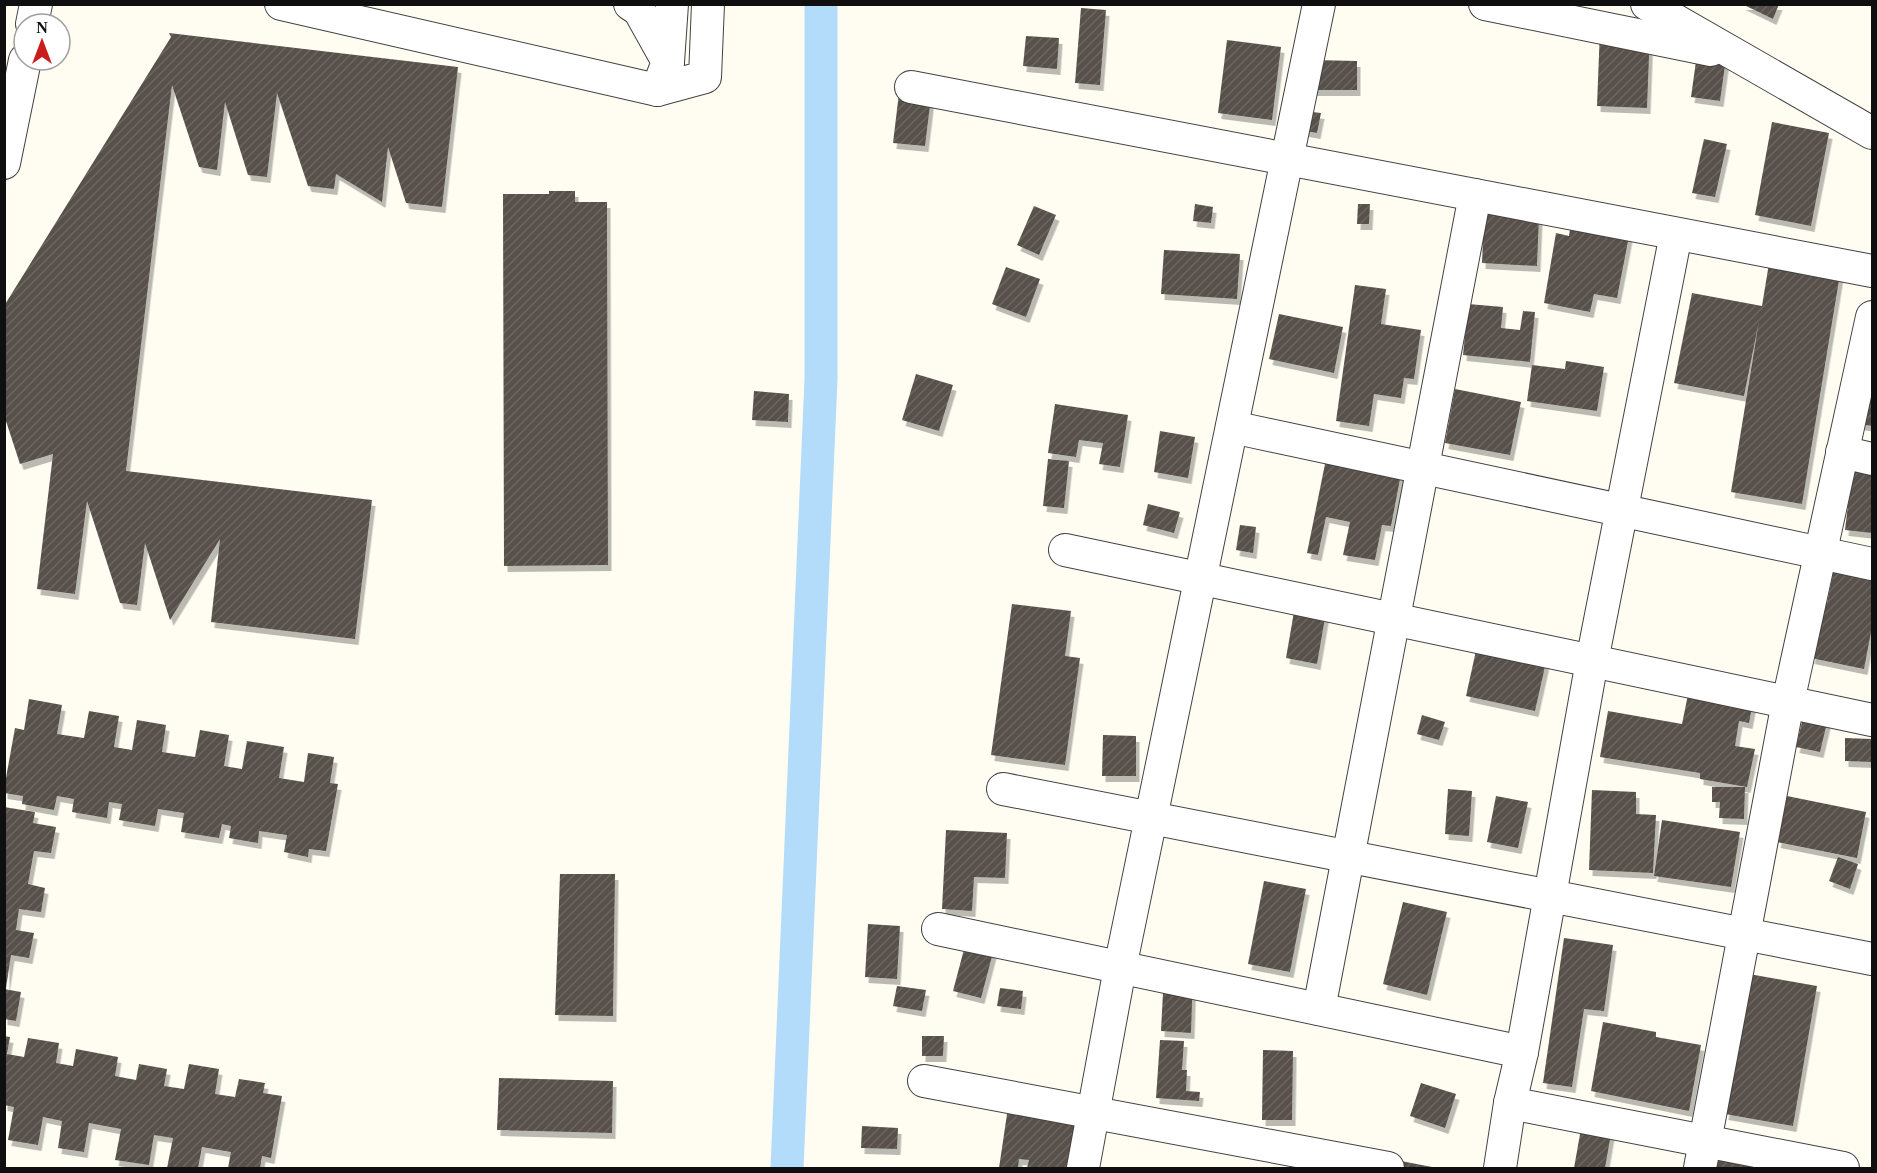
<svg xmlns="http://www.w3.org/2000/svg" width="1877" height="1173" font-family="Georgia,serif">
	<style>
		.lines { fill: none; stroke-linecap: round; stroke-linejoin: round }
		.canal { stroke: #b2dcfa; stroke-width: 33 }
		.building { fill: url(#building-hatch); filter: url(#shadow) }
		.street-casing { stroke: #424242; stroke-width: 34 }
		.street { stroke: #fff; stroke-width: 32 }
	</style>
	<defs>
		<pattern id="building-hatch" width="6" height="6" patternUnits="userSpaceOnUse" patternTransform="scale(1.5)"><rect width="6" height="6" fill="#59514b"/><path d="M-1 1l2-2M0 6l6-6M5 7l2-2" fill="none" stroke="#6c6561"/></pattern>
		<filter id="shadow"><feDropShadow dx="3.5" dy="6" stdDeviation="0" flood-color="#0004"/></filter>
	</defs>
	<rect width="100%" height="100%" fill="#fffdf2"/>
	<g class="lines">
		<path class="canal" d="M787,1168l34,-789v-375"/>
	</g>
	<g class="building">
		<path d="M1742,4h37l-6,15z"/>
		<path d="M1081,8l25,2 -6,75 -25,-2z"/>
		<path d="M1600,29l50,2 -3,77 -50,-2z"/>
		<path d="M169,33l289,34 -16,140 -36,-4 -18,-56 -6,55 -46,-28 -2,15 -26,-3 -31,-93 -10,84 -19,-2 -23,-73 -8,68 -18,-3 -27,-82 -46,386 246,29 -17,139 -144,-17 9,-83 -50,81 -25,-77 -8,62 -17,-2 -33,-102 -12,93 -38,-5 16,-135 -33,10 -16,-49v-109l167,-269z"/>
		<path d="M1026,36l33,2 -2,31 -34,-3z"/>
		<path d="M1227,40l54,7 -9,73 -54,-7z"/>
		<path d="M1697,54l29,4 -6,43 -29,-4z"/>
		<path d="M1313,60l44,1v29h-45z"/>
		<path d="M899,93l32,4 -6,49 -32,-3z"/>
		<path d="M1303,111l18,2 -4,20 -17,-3z"/>
		<path d="M1772,122l57,11 -18,93 -56,-11z"/>
		<path d="M1704,139l23,5 -12,53 -23,-4z"/>
		<path d="M549,191h26v11h32l1,363 -104,1 -1,-372h46z"/>
		<path d="M1195,204l18,3 -2,16 -18,-2z"/>
		<path d="M1358,204h12l-1,20h-12z"/>
		<path d="M1034,206l22,9 -17,40 -22,-10z"/>
		<path d="M1484,214l55,3 -2,49 -55,-3z"/>
		<path d="M1572,215l59,11 -14,72 -23,-4 -4,18 -46,-9 12,-70 13,3z"/>
		<path d="M1772,245l71,11 -41,248 -71,-12 28,-171 -15,75 -70,-13 18,-90 70,13z"/>
		<path d="M1164,250l76,4 -3,45 -76,-5z"/>
		<path d="M1006,267l34,12 -14,38 -34,-13z"/>
		<path d="M1355,285l31,4 -5,35 40,6 -7,49 -10,-1 -3,20 -27,-4 -5,32 -33,-5z"/>
		<path d="M1468,304l35,3 -2,21 19,2 3,-19 12,1 -5,50 -67,-7z"/>
		<path d="M1279,314l64,13 -9,46 -65,-14z"/>
		<path d="M1872,353v73l-13,-2z"/>
		<path d="M1566,361l38,6 -7,44 -70,-10 5,-36 33,4z"/>
		<path d="M916,374l37,11 -14,46 -37,-11z"/>
		<path d="M1455,389l66,13 -11,53 -65,-12z"/>
		<path d="M754,391l35,3 -1,28 -36,-2z"/>
		<path d="M1055,404l73,11 -8,52 -21,-3 4,-21 -24,-3 -3,17 -28,-4z"/>
		<path d="M1160,431l35,6 -7,41 -34,-6z"/>
		<path d="M1854,455l18,2v76l-27,-3z"/>
		<path d="M1048,459l21,2 -5,47 -21,-2z"/>
		<path d="M1326,459l75,15 -10,52 -9,-1 -7,35 -32,-5 7,-33 -24,-5 -8,38 -11,-2z"/>
		<path d="M1148,504l32,8 -6,21 -31,-8z"/>
		<path d="M1240,525l16,2 -3,26 -17,-3z"/>
		<path d="M1836,559l36,8v60l-8,42 -53,-11 12,-56 4,1z"/>
		<path d="M1012,604l59,7 -6,45 15,2 -15,107 -74,-10z"/>
		<path d="M1295,606l31,6 -9,52 -31,-6z"/>
		<path d="M1479,637l69,16 -13,58 -69,-15z"/>
		<path d="M1692,675l64,12 -7,36 -10,-2 -4,25 20,3 -8,38 -47,-8v-6l-100,-16 8,-46 74,13z"/>
		<path d="M1808,697l24,5 -12,50 -24,-5z"/>
		<path d="M29,699l33,6 -5,29 27,4 5,-27 30,5 -5,31 18,3 5,-30 29,5 -4,27 33,5 5,-27 29,5 -5,31 18,3 5,-28 37,6 -5,31 25,4 4,-29 26,4 -4,26 8,1 -12,67 -17,-2 -1,8 -24,-5 3,-17 -28,-4 -1,12 -29,-5 2,-12 -9,-2 -3,14 -38,-6 3,-19 -26,-4 -3,17 -36,-6 3,-16 -13,-2 -2,16 -35,-6 2,-13 -17,-3 -3,14 -32,-6 1,-8 -19,-3v-4l11,-61 9,2z"/>
		<path d="M1422,715l23,7 -6,18 -22,-6z"/>
		<path d="M1103,735l33,1v40h-34z"/>
		<path d="M1845,738l27,1v23l-27,-1z"/>
		<path d="M1712,787h33l-1,32 -25,-1 1,-16h-8z"/>
		<path d="M1448,789l24,2 -3,45 -24,-2z"/>
		<path d="M1592,790l44,2v22l20,1 -3,58 -64,-3z"/>
		<path d="M1496,796l32,6 -10,46 -31,-6z"/>
		<path d="M1787,796l79,16 -9,46 -80,-16z"/>
		<path d="M4,807l31,5 -2,11 23,4 -5,26 -17,-2 -6,33 17,4 -4,24 -22,-3 -3,21 18,3 -5,25 -18,-3 -5,33z"/>
		<path d="M1662,820l78,12 -9,55 -77,-11z"/>
		<path d="M946,830l61,3 -2,45 -31,-1 -2,34 -30,-2z"/>
		<path d="M1838,857l20,7 -8,25 -21,-8z"/>
		<path d="M560,874h55l-2,142 -58,-1z"/>
		<path d="M1264,881l42,8 -16,83 -42,-8z"/>
		<path d="M1403,902l44,10 -20,83 -44,-11z"/>
		<path d="M868,924l32,2 -3,53 -32,-2z"/>
		<path d="M967,938l28,7 -14,53 -28,-7z"/>
		<path d="M1564,938l49,7 -9,66 -20,-2 -12,78 -29,-4z"/>
		<path d="M1164,973l29,1 -2,59 -30,-2z"/>
		<path d="M1749,974l68,12 -24,140 -68,-12z"/>
		<path d="M897,986l29,4 -4,21 -29,-5z"/>
		<path d="M1000,988l23,3 -2,18 -24,-3z"/>
		<path d="M4,989l17,3 -5,29 -12,-2z"/>
		<path d="M1603,1022l53,10v5l45,8 -12,66 -98,-20z"/>
		<path d="M4,1036l6,1 -3,17 17,3 4,-19 31,5 -3,20 17,3 3,-17 42,8 -3,19 21,4 3,-16 28,5 -3,17 20,3 5,-25 30,5 -4,25 20,3 4,-18 26,4 -2,10 19,3 -11,62 -9,-2 -2,12h-32l3,-16 -29,-5 -4,21h-31l6,-30 -19,-3 -5,30 -34,-5 6,-31 -32,-6 -5,29 -26,-4 4,-27 -19,-4 -5,28 -30,-5 6,-33 -10,-2z"/>
		<path d="M922,1036h22l-1,20h-21z"/>
		<path d="M1160,1040l24,1 -2,29h5l-1,21 14,1 -1,9 -43,-3z"/>
		<path d="M1263,1050l30,1 -1,69h-30z"/>
		<path d="M499,1078l114,3 -1,52 -115,-3z"/>
		<path d="M1421,1083l35,11 -11,34 -35,-12z"/>
		<path d="M1010,1094l66,27 -6,47h-43l2,-8 -10,-1 -1,9h-19z"/>
		<path d="M1582,1123l30,5 -7,40h-31z"/>
		<path d="M862,1126l36,2 -1,21 -36,-1z"/>
		<path d="M1711,1148l52,20h-54z"/>
		<path d="M1401,1161l31,6 -1,1h-32z"/>
	</g>
	<g class="lines">
		<defs>
			<g id="street">
				<path d="M281,4l376,86 11,-28 -29,-52 -9,-6"/>
				<path d="M1485,4l226,46"/>
				<path d="M1647,4l225,129"/>
				<path d="M32,24l4,-20"/>
				<path d="M668,62l4,-58"/>
				<path d="M911,87l961,184"/>
				<path d="M657,90l48,-13 3,-73"/>
				<path d="M4,163l21,-103"/>
				<path d="M1232,427l640,137"/>
				<path d="M1842,452l30,7"/>
				<path d="M1065,550l807,170"/>
				<path d="M1003,789l869,170"/>
				<path d="M938,929l584,123"/>
				<path d="M1319,1009l156,-814"/>
				<path d="M924,1081l464,87"/>
				<path d="M1510,1103l333,65"/>
				<path d="M1083,1168l37,-200 199,-964"/>
				<path d="M1500,1168l10,-65 12,-51 70,-391 84,-427"/>
				<path d="M1700,1168l88,-466 84,-385"/>
			</g>
		</defs>
		<use href="#street" class="street-casing"/>
		<use href="#street" class="street"/>
	</g>
	<rect width="1877" height="1173" fill="none" stroke="#0f0f0f" stroke-width="12"/>
	<g transform="translate(42 42)"><circle r="28" fill="#ffffff" stroke="#9f9f9f" stroke-width="1.5"/>
	<path d="M0-4.5L10 22L0 15L-10 22Z" fill="#ca1d1e"/>
	<text y="-9" font-size="16" font-weight="bold" text-anchor="middle" fill="#0f0f0f">N</text>
	</g>
</svg>
